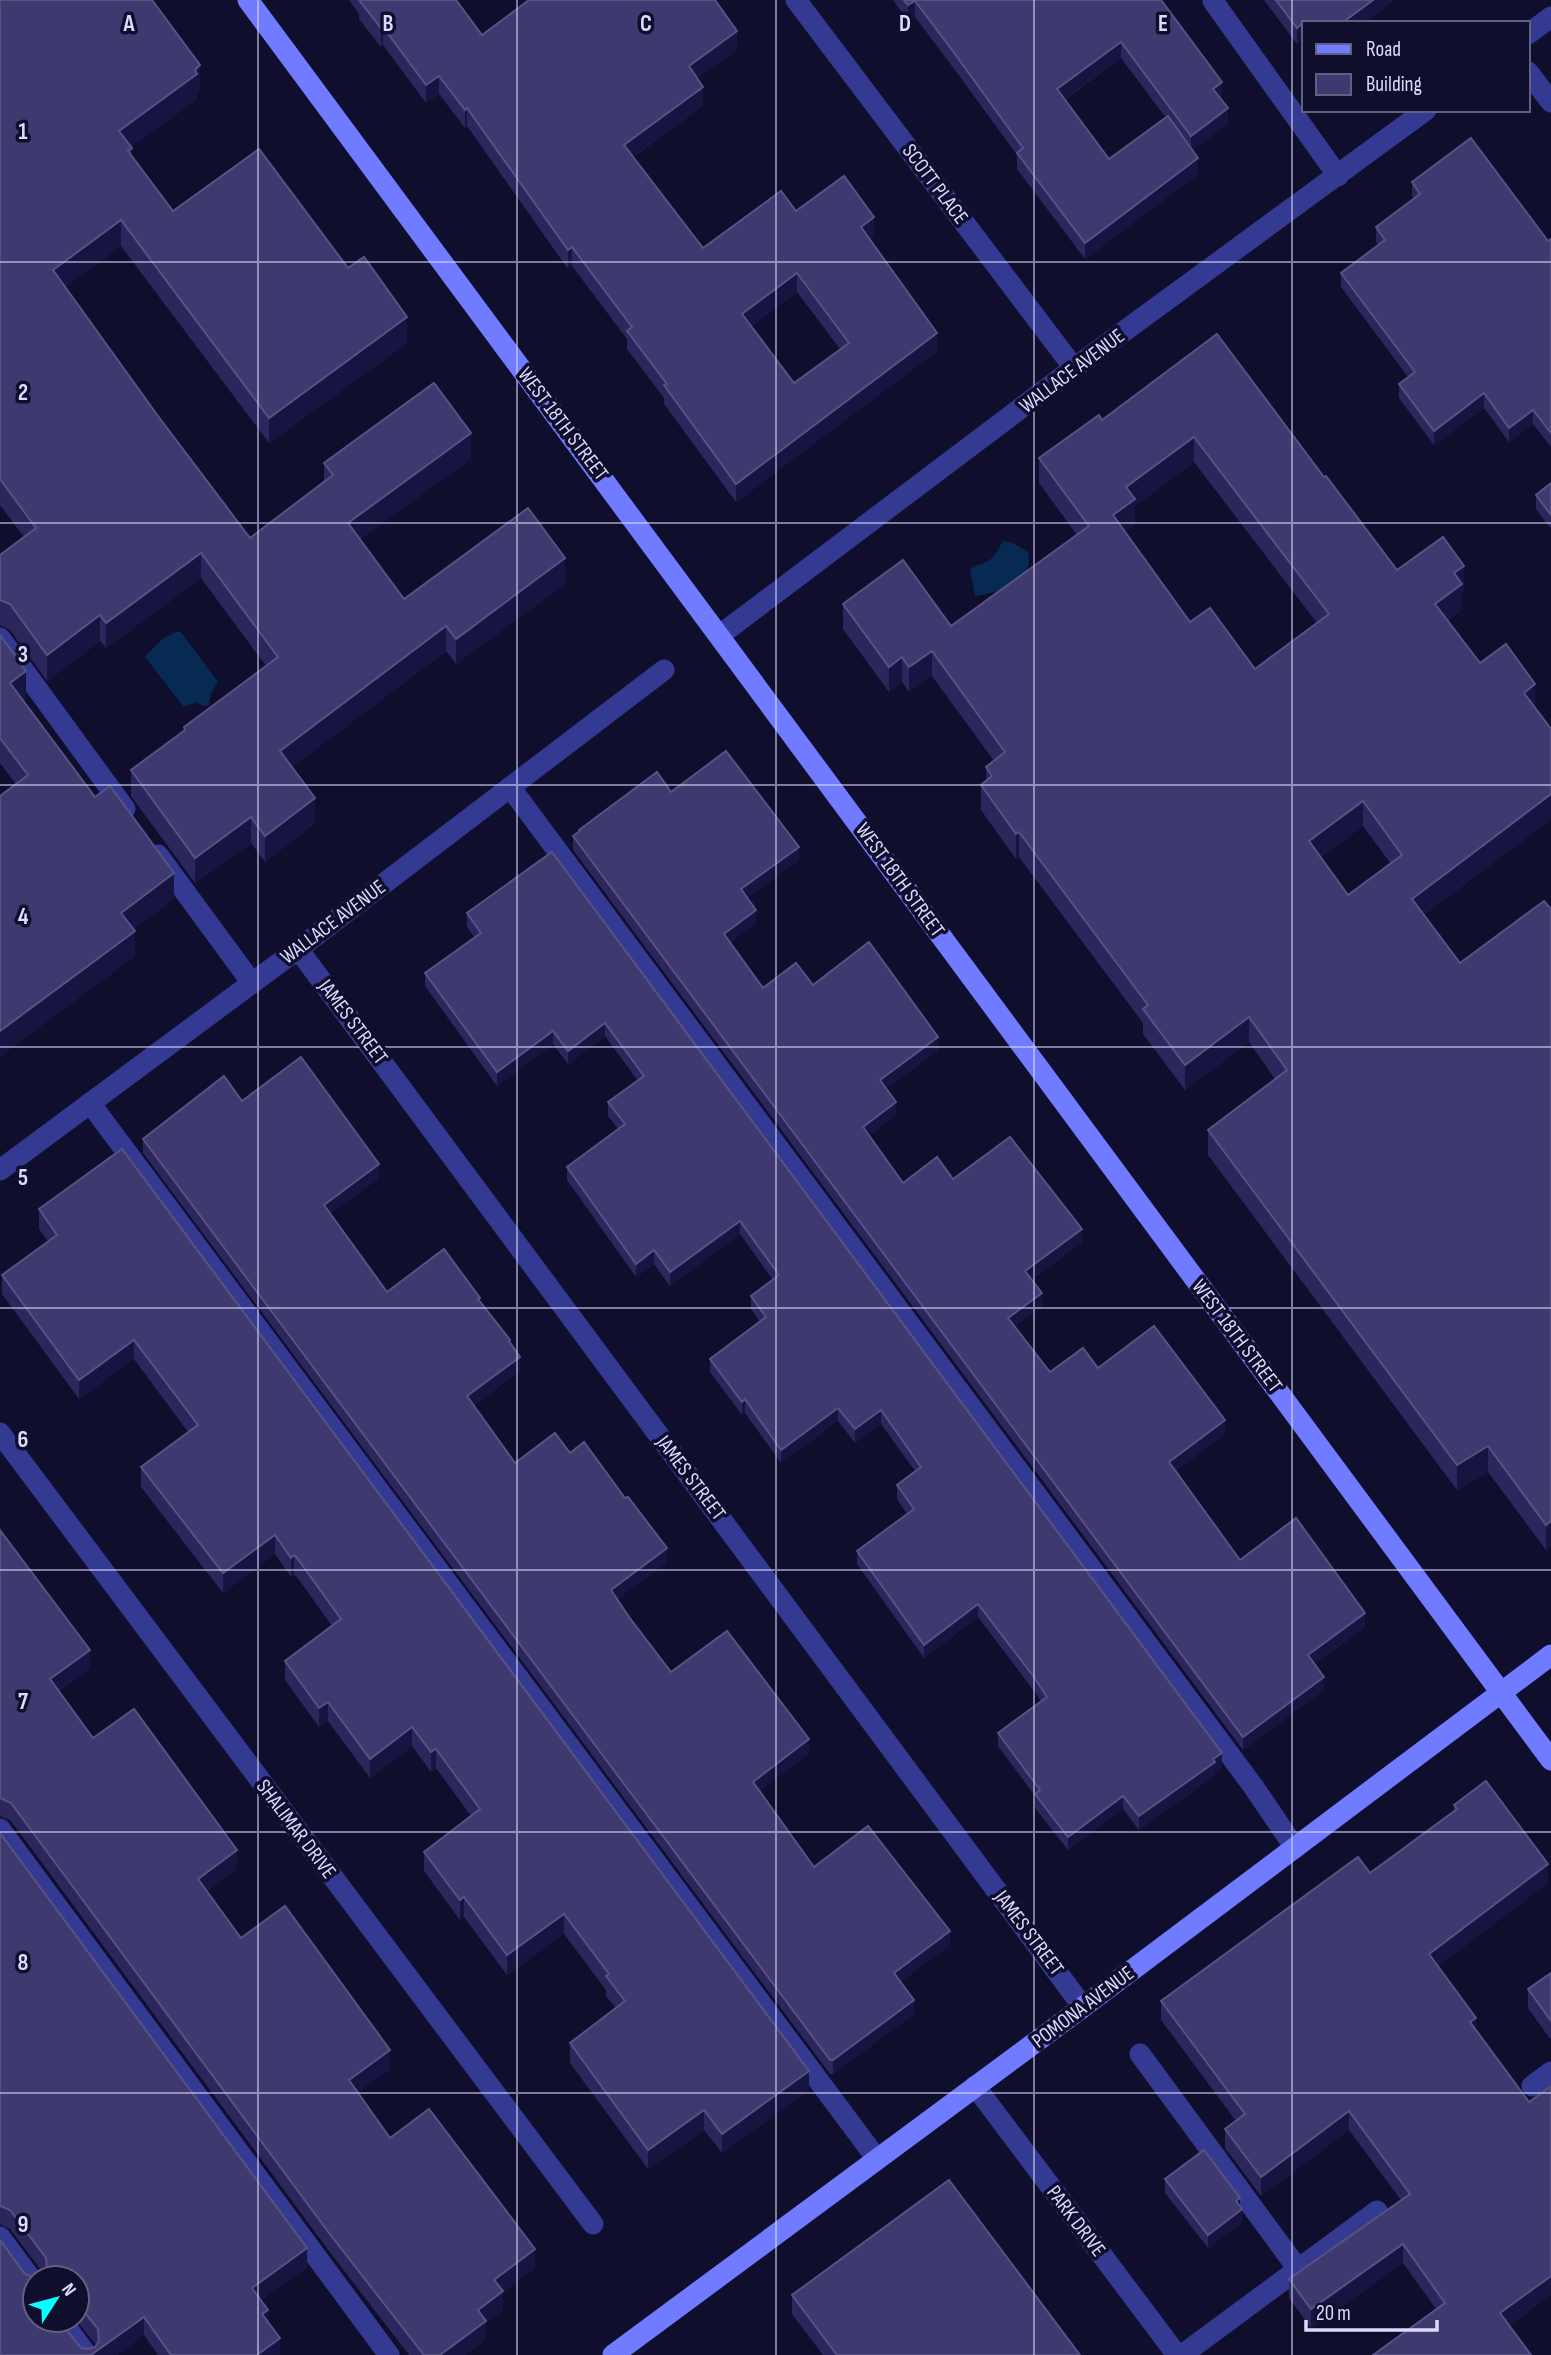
<svg xmlns="http://www.w3.org/2000/svg" width="1551" height="2355" font-family="'Sofia Sans Condensed',sans-serif">
	<style>
		.water { fill: #072a53 }
		.lines { fill: none; stroke-linecap: round; stroke-linejoin: round }
		.lane { stroke: #343a91; stroke-width: 21 }
		.street { stroke: #343a91; stroke-width: 21 }
		.secondary { stroke: #717bff; stroke-width: 21 }
		.wall { fill: #2b265c; fill-rule: evenodd }
		.shaded-wall { fill: #181442 }
		.building { fill: #3e396e; stroke: #575284; stroke-width: 2; fill-rule: evenodd }
		.grid { fill: none; stroke: #dbdaff; stroke-width: 2; stroke-opacity: 0.55 }
		.labels { text-anchor: middle; dominant-baseline: central; stroke-width: 7; stroke-linejoin: round; paint-order: stroke }
		.street-label { font-size: 21px; fill: #dbdaff; stroke: #100e2d }
		.grid-label { font-size: 23px; text-anchor: middle; font-weight: bold; fill: #dbdaff; stroke: #100e2d; stroke-width: 7; stroke-linejoin: round; paint-order: stroke }
	</style>
	<rect width="100%" height="100%" fill="#100e2d"/>
	<g class="water">
		<path d="M1003,541l8,1 17,10c8,30 -32,41 -53,44l-5,-27c23,-11 20,-5 33,-28z"/>
		<path d="M180,631l38,51 -7,11 -2,12 -6,1 -6,-4 -13,5 -39,-50c11,-12 19,-22 35,-26z"/>
	</g>
	<g class="lines">
		<g class="lane">
			<path d="M1213,1l125,175"/>
			<path d="M0,638l125,171"/>
			<path d="M510,787l743,999 42,62"/>
			<path d="M158,855l94,128"/>
			<path d="M90,1103l787,1056"/>
			<path d="M0,1829l389,526"/>
			<path d="M1140,2054l158,215"/>
			<path d="M1532,2086l19,-14"/>
			<path d="M0,2237l35,47"/>
			<path d="M61,2320l26,35"/>
			<path d="M1182,2355l195,-144"/>
		</g>
		<g class="street">
			<path d="M796,0l278,368"/>
			<path d="M1528,34l23,-17"/>
			<path d="M1528,72l23,30"/>
			<path d="M720,635l354,-267 352,-258"/>
			<path d="M298,949l785,1058"/>
			<path d="M0,1170l298,-221 366,-279"/>
			<path d="M0,1433l593,791"/>
			<path d="M975,2086l202,269"/>
		</g>
		<g class="secondary">
			<path d="M248,0l1303,1760"/>
			<path d="M613,2355l470,-348 468,-352"/>
		</g>
	</g>
	<g class="wall">
		<path d="M0,0l200,91 -3,2v6l-66,48 1,9 41,55 175,57 59,75 -138,100 -148,-197 -56,41 93,129 92,122 74,-56v-19l147,-4 -111,80 44,60 161,-15 -109,80 -10,-13 -154,116 23,56 -50,39 -14,-19 -56,40 -64,-87v-26l53,-39v-4l82,-61 -65,-88 -95,70 -6,-7 -53,40 -37,-51 -10,-5v-70l24,-18 -24,-32z"/>
		<path d="M349,0h107l26,35 255,15 -40,28 6,28 -70,51 70,91 93,-37 78,25 -4,3 67,112 -201,151 -72,-98v-6l-37,-49v-10l-55,-73 -4,3 -101,-143 -2,2 -26,-34 -13,9 -43,-58 -2,2 -22,-28v-5zM797,292l43,57 -46,34 -43,-57z"/>
		<path d="M893,0h268l61,98 -1,1 7,25 -36,26 6,24 -113,85 -68,-90v-14l-65,-89 -37,-49 -7,4zM1121,58l45,60 -57,41 -44,-59z"/>
		<path d="M1264,0h130l-30,23h-60v15l-7,6z"/>
		<path d="M1412,182l136,59 3,-2v208l-18,-23 -24,18 -25,-34 -50,37 -35,-47v-14l9,-7 -67,-90v-14l37,-28 -2,-4v-14l38,-28 -2,-3z"/>
		<path d="M1217,334l107,143 73,93 67,21 -2,1v17l-14,11 32,43 55,45 16,21v90l-127,96 36,48 91,-54v637l-5,4 -58,-78 -31,18 -249,-335v-25l67,-51 -26,-37 -64,48 -42,-56v-11l-124,-166 -3,2 -35,-49v-25l5,-4v-14l8,-6 -62,-85 -23,16 -7,-10 -13,10 -46,-63v-25l108,22 126,-91 -38,-52v-25l63,-38zM1194,462l123,161 -62,46 -65,-47 -65,-90 10,-8v-18zM1363,826l28,38 -43,31 -27,-38z"/>
		<path d="M1551,483v46l-15,-20v-14z"/>
		<path d="M0,635l26,61 -3,3 72,98 79,102 -41,30 2,27 -135,100v-260l16,-12 -16,-21z"/>
		<path d="M671,792l128,68 -52,38 9,25 -26,19 33,46 50,-3 125,65 -52,39 10,26 -27,21 34,47 50,-4 129,63 -50,37 10,27 -28,21 36,45 48,-4 127,66 -49,36 64,90 125,67 -51,37 10,26 -81,60 -670,-900v-14l6,-4v-2z"/>
		<path d="M552,852l670,914 -7,5v4l-76,55 -16,-21 -55,41 -33,-42v-12l-37,-50v-13l43,-32 -7,-10 -56,-74 -54,41 -67,-94v-13l50,-37 -10,-15v-14l18,-14 -34,-47 -26,19 -17,-22 -57,42 -36,-50 -3,2 -32,-43v-13l50,-37 -9,-13v-13l22,-16 -33,-46 -70,52 -16,-22 -18,13 -69,-97v-13l51,-38 -10,-13v-14l30,-21 -33,-45 -37,28 -15,-20 -56,42 -72,-100v-13l49,-36 -7,-10v-14z"/>
		<path d="M242,1101l137,77 -49,36 57,78 93,9 30,43 10,27 -46,34 41,58 55,-10 97,109 -50,37 54,73 138,81 -50,38 55,76 136,78 -50,37 14,32 -81,60h-3l-687,-921v-14z"/>
		<path d="M39,1209l770,881 -87,63 -18,-23 -56,39 -78,-106v-20l46,-35 -10,-12v-6l-42,-56 -57,41 -43,-58 -4,3 -36,-49v-19l47,-36 -35,-48 -5,4 -19,-26 -42,32 -42,-57 -9,6 -34,-47v-19l47,-35 -35,-49 -3,-2 -3,2 -16,-23 -52,39 -82,-106v-20l47,-35 -54,-73 -55,40 -77,-105v-19l46,-34 -9,-12z"/>
		<path d="M0,1530l90,138 -31,23 34,47 144,131 -30,22 34,47 149,131 -32,23 32,46 145,130 -32,24v18l-17,12v17l-21,16h-56l-80,-104 -318,-430 -11,-5z"/>
		<path d="M1454,1805l94,78 -110,83 38,64 53,72 22,-16v208l-42,32 -73,-17 -33,-46 -92,65 -22,-30v-19l112,-79 -52,-70 -88,66 -36,-48v-19l11,-8 -75,-101v-19l209,-128 84,-62z"/>
		<path d="M0,1833l307,434 -46,33 19,55h-122l-14,-20 -27,20h-117l35,-35 46,28 7,1 8,-4 -20,-25h1v-42l-34,-2 1,-2 -34,-45 -10,-5z"/>
		<path d="M1551,1973v67l-23,-32v-19z"/>
		<path d="M1165,2179l75,26 2,17 -34,26 -43,-55z"/>
		<path d="M792,2295l288,60h-257l-31,-41z"/>
	</g>
	<g class="shaded-wall">
		<path d="M1373,0h21l-30,23h-22z"/>
		<path d="M915,1v16l-7,4v-16z"/>
		<path d="M1305,21l-1,17 -7,6v-16z"/>
		<path d="M383,27v18l-2,2v-19z"/>
		<path d="M737,31v19l-48,34v-18z"/>
		<path d="M1121,42v16l-64,47v-16z"/>
		<path d="M200,65v26l-3,2v6l-78,57v-25z"/>
		<path d="M439,76v18l-13,9v-18z"/>
		<path d="M1222,82v16l-9,7v-16z"/>
		<path d="M703,87v19l-79,57v-18z"/>
		<path d="M467,108v18l-2,2v-18z"/>
		<path d="M1228,108v16l-37,27v-15z"/>
		<path d="M1198,158v16l-113,85v-16z"/>
		<path d="M874,217v19l-13,9v-18z"/>
		<path d="M121,220v26l-68,50v-26z"/>
		<path d="M572,247v19l-4,3v-19z"/>
		<path d="M797,273v19l-55,40v-18z"/>
		<path d="M407,317v26l-138,100v-25z"/>
		<path d="M937,333v18l-201,151v-18z"/>
		<path d="M1484,393v15l-50,37v-14z"/>
		<path d="M1533,410v14l-24,18v-14z"/>
		<path d="M471,433v26l-123,89v-25z"/>
		<path d="M1194,437v25l-59,44v18l-22,17v-26l13,-28z"/>
		<path d="M201,553v25l-95,70v-25z"/>
		<path d="M565,558v26l-109,80v-25z"/>
		<path d="M1464,566v25l-2,1v17l-27,20v-25l19,-31z"/>
		<path d="M100,615v26l-53,40v-26z"/>
		<path d="M446,626v25l-166,125v-25z"/>
		<path d="M932,651v25l-23,16v-25z"/>
		<path d="M902,657v25l-13,10v-25z"/>
		<path d="M26,671v25l-16,12v-25z"/>
		<path d="M1535,684v25l-11,-16z"/>
		<path d="M1551,794v25l-139,105v-25z"/>
		<path d="M315,798v25l-50,39v-26z"/>
		<path d="M1363,801v25l-54,40v-25z"/>
		<path d="M251,817v26l-56,40v-25z"/>
		<path d="M1019,832v25l-3,2v-25z"/>
		<path d="M799,847v13l-58,43v-14z"/>
		<path d="M174,873v26l-53,39v-25z"/>
		<path d="M756,910v13l-32,24v-13z"/>
		<path d="M135,931v25l-135,100v-25z"/>
		<path d="M1249,1017v25l-64,48v-25z"/>
		<path d="M605,1023v13l-37,28v-13z"/>
		<path d="M553,1031v13l-56,42v-14z"/>
		<path d="M938,1037v13l-58,44v-14z"/>
		<path d="M896,1102v13l-33,26v-14z"/>
		<path d="M379,1164v14l-55,41v-14z"/>
		<path d="M740,1221v13l-70,52v-14z"/>
		<path d="M1082,1229v13l-57,42v-13z"/>
		<path d="M654,1250v14l-18,13v-13z"/>
		<path d="M1042,1293v13l-34,26v-14z"/>
		<path d="M134,1340v19l-55,40v-19z"/>
		<path d="M520,1357v14l-53,39v-14z"/>
		<path d="M745,1399v14l-3,2v-13z"/>
		<path d="M838,1408v13l-57,42v-13z"/>
		<path d="M881,1410v14l-26,19v-14z"/>
		<path d="M1225,1420v14l-56,41v-13z"/>
		<path d="M1488,1446v26l-31,18v-25z"/>
		<path d="M1551,1521v25l-5,4v-25z"/>
		<path d="M275,1535v19l-52,39v-20z"/>
		<path d="M667,1548v14l-56,42v-14z"/>
		<path d="M294,1555v20l-3,2v-19z"/>
		<path d="M978,1604v13l-54,41v-13z"/>
		<path d="M1365,1613v14l-57,41v-13z"/>
		<path d="M90,1650v18l-40,29v-18z"/>
		<path d="M1324,1677v13l-81,60v-13z"/>
		<path d="M328,1702v19l-9,6v-19z"/>
		<path d="M412,1727v19l-42,32v-19z"/>
		<path d="M809,1739v14l-56,43v-14z"/>
		<path d="M436,1749v19l-5,4v-20z"/>
		<path d="M1222,1753v13l-7,5v4l-76,55v-14z"/>
		<path d="M1123,1796v13l-55,41v-13z"/>
		<path d="M237,1850v19l-39,29v-19z"/>
		<path d="M1548,1864v19l-119,90v-19z"/>
		<path d="M464,1897v20l-4,3v-20z"/>
		<path d="M564,1914v20l-57,41v-20z"/>
		<path d="M950,1931v14l-56,42v-14z"/>
		<path d="M914,2000v14l-81,60v-14z"/>
		<path d="M1476,2018v19l-6,-15z"/>
		<path d="M390,2050v19l-41,30v-19z"/>
		<path d="M809,2071v19l-87,63v-19z"/>
		<path d="M704,2110v20l-56,39v-19z"/>
		<path d="M1349,2111v19l-88,66v-19z"/>
		<path d="M1240,2198v13l2,-2v13l-34,26v-13z"/>
		<path d="M1403,2244v19l-92,65v-19z"/>
		<path d="M307,2248v19l-55,40v-19z"/>
		<path d="M535,2249v19l-32,24v18l-17,12v17l-21,16h-25l38,-45 16,-30z"/>
		<path d="M1551,2276v18l-51,38v-19z"/>
		<path d="M268,2310v18l-6,-14z"/>
		<path d="M144,2317v18l-27,20h-26z"/>
		<path d="M280,2338v17h-23z"/>
	</g>
	<g class="building">
		<path d="M0,0h152l48,65 -5,5 2,4 -78,57 13,17 -4,3 45,60 86,-62 89,119 16,-11 43,60 -138,101 -148,-198 -68,50 105,146 92,122 83,-63 -9,-12 110,-80 37,50 -123,90 56,76 124,-91 37,50 -109,81 -10,-13 -166,125 35,47 -50,38 -14,-19 -56,41 -64,-88 54,-40 -1,-3 94,-70 -77,-104 -95,70 -6,-8 -53,40 -37,-51 -10,-4v-45l36,-27 -36,-49z"/>
		<path d="M359,0h97l26,35 47,-35h186l22,31 -48,35 14,21 -79,58 79,103 78,-57 15,20 48,-35 30,41 -13,10 76,106 -201,151 -72,-99 3,-1 -40,-53 5,-4 -60,-80 -4,3 -101,-142 -2,2 -26,-34 -13,9 -43,-58 -2,1zM797,273l52,70 -55,40 -52,-69z"/>
		<path d="M904,0h257l61,82 -9,7 15,19 -37,28 -70,-94 -64,47 52,70 59,-43 30,42 -113,85 -68,-90 6,-5 -71,-98 -37,-49 -7,4z"/>
		<path d="M1276,0h97l-31,23h-36l-1,-2 -8,7z"/>
		<path d="M1471,138l77,103 3,-2v194l-18,-23 -24,18 -25,-35 -50,38 -35,-47 16,-12 -74,-99 44,-33 -9,-13 44,-33 -8,-12z"/>
		<path d="M1217,334l107,143 2,-1 71,94 46,-33 21,29 -10,7 8,11 -27,20 45,59 26,-19 29,40 -11,9 27,36v65l-139,105 48,64 84,-62 7,8v612l-5,4 -58,-79 -31,19 -249,-335 79,-60 -38,-53 -64,48 -42,-56 5,-4 -129,-173 -3,2 -35,-49 11,-9 -6,-9 19,-15 -73,-101 -23,16 -7,-10 -13,10 -46,-63 60,-44 48,66 138,-100 -50,-68 60,-43 3,5zM1194,437l135,177 -74,55 -45,-61 -20,14 -77,-107 22,-16 -9,-12zM1363,801l39,54 -54,40 -39,-54z"/>
		<path d="M1551,483v32l-15,-20z"/>
		<path d="M0,635l26,36 -16,12 85,114 15,-11 64,87 -53,40 14,18 -135,100v-72l1,-1 -1,-2v-160l28,-21 -28,-37z"/>
		<path d="M726,751l73,96 -58,42 15,21 -32,24 39,54 33,-25 17,22 56,-43 69,95 -58,43 16,22 -33,25 40,56 34,-26 16,22 57,-42 72,92 -57,42 17,22 -34,25 42,54 33,-24 15,20 56,-42 71,94 -56,42 71,98 56,-42 69,95 -57,42 16,22 -81,60 -670,-901 7,-5 -1,-1 78,-58 14,20z"/>
		<path d="M552,852l670,901 -9,6 2,3 -76,54 -16,-20 -55,41 -33,-43 5,-4 -42,-57 49,-36 -13,-20 -56,-73 -54,41 -67,-94 57,-42 -17,-24 24,-18 -40,-57 -26,19 -17,-21 -57,42 -36,-51 -3,3 -32,-43 56,-42 -15,-21 28,-21 -39,-54 -70,51 -16,-22 -18,14 -69,-97 58,-43 -17,-22 36,-26 -39,-53 -37,28 -15,-20 -56,41 -72,-99 56,-40 -14,-20z"/>
		<path d="M301,1057l78,107 -55,41 63,87 57,-43 36,49 -2,1 32,41 -1,1 11,16 -53,39 48,67 40,-30 15,20 14,-11 41,56 3,-1 39,51 -56,42 18,27 42,55 56,-41 82,108 -56,43 61,85 54,-41 82,105 -56,42 20,27 -81,60h-3l-687,-921 81,-63 18,25z"/>
		<path d="M122,1149l687,922 -87,63 -18,-24 -56,40 -78,-107 55,-42 -19,-25 3,-2 -45,-60 -57,41 -43,-58 -4,3 -36,-48 56,-43 -44,-60 -5,3 -19,-25 -42,32 -42,-57 -9,6 -34,-47 56,-42 -44,-61 -3,-3 -3,3 -16,-23 -52,38 -82,-106 57,-42 -64,-85 -55,40 -77,-105 55,-40 -18,-26z"/>
		<path d="M0,1530l90,120 -40,29 43,59 41,-29 103,141 -39,29 43,59 44,-32 105,144 -41,30 41,58 39,-29 106,140 -41,31 9,11 -25,19 8,11 -46,34h-16l-95,-122 -318,-430 -11,-5z"/>
		<path d="M1486,1781l62,83 -119,90 47,64 -6,4 59,80 22,-16v190l-51,37 31,42h-158l72,-52 -42,-59 -92,65 -22,-30 121,-85 -61,-83 -88,66 -36,-48 20,-15 -84,-113 197,-144 12,16 87,-64 -3,-4z"/>
		<path d="M0,1833l307,415 -55,40 16,22 -6,4 18,24 -23,17h-86l-27,-38 -53,38h-91v-115l25,34 10,4v42h24l22,28 7,1 7,-2 4,-6 -1,-12 -21,-26v-25h-40l6,-2 4,-6 -1,-12 -36,-48 -10,-4z"/>
		<path d="M1551,1973v48l-23,-32z"/>
		<path d="M1204,2150l36,48 -4,3 6,8 -34,26 -43,-56z"/>
		<path d="M949,2180l131,175h-243l-45,-60z"/>
	</g>
	<path class="grid" d="M258,0v2355M517,0v2355M776,0v2355M1034,0v2355M1292,0v2355M0,262h1551M0,523h1551M0,785h1551M0,1047h1551M0,1308h1551M0,1570h1551M0,1832h1551M0,2093h1551"/>
	<g class="labels">
		<g class="street-label">
			<text transform="translate(935 184) rotate(53)">SCOTT PLACE</text>
			<text transform="translate(1072 371) rotate(-37)">WALLACE AVENUE</text>
			<text transform="translate(563 424) rotate(53)">WEST 18TH STREET</text>
			<text transform="translate(900 880) rotate(54)">WEST 18TH STREET</text>
			<text transform="translate(333 922) rotate(-37)">WALLACE AVENUE</text>
			<text transform="translate(353 1022) rotate(53)">JAMES STREET</text>
			<text transform="translate(1237 1336) rotate(53)">WEST 18TH STREET</text>
			<text transform="translate(691 1478) rotate(53)">JAMES STREET</text>
			<text transform="translate(296 1829) rotate(53)">SHALIMAR DRIVE</text>
			<text transform="translate(1029 1933) rotate(53)">JAMES STREET</text>
			<text transform="translate(1083 2007) rotate(-37)">POMONA AVENUE</text>
			<text transform="translate(1076 2221) rotate(53)">PARK DRIVE</text>
		</g>
	</g>
	<g class="grid-label">
		<text x="129" y="31">A</text>
		<text x="388" y="31">B</text>
		<text x="646" y="31">C</text>
		<text x="905" y="31">D</text>
		<text x="1163" y="31">E</text>
		<text x="23" y="139">1</text>
		<text x="23" y="400">2</text>
		<text x="23" y="662">3</text>
		<text x="23" y="924">4</text>
		<text x="23" y="1185">5</text>
		<text x="23" y="1447">6</text>
		<text x="23" y="1709">7</text>
		<text x="23" y="1970">8</text>
		<text x="23" y="2232">9</text>
	</g>
	<rect x="1302" y="21" width="228" height="91" fill="#100e2d" stroke="#616081" stroke-width="2"/>
	<rect x="1316" y="44" width="35" height="10" fill="#717bff" stroke="#616081" stroke-width="2"/>
	<text x="1366" y="56" font-size="21" fill="#dbdaff">Road</text>
	<rect x="1316" y="74" width="35" height="21" fill="#3e396e" stroke="#616081" stroke-width="2"/>
	<text x="1366" y="91" font-size="21" fill="#dbdaff">Building</text>
	<g transform="translate(56 2299) rotate(54)"><circle r="33" fill="#100e2d" stroke="#616081" stroke-width="2"/>
	<path d="M0-5L12 26L0 18L-12 26Z" fill="#06ffff"/>
	<text y="-10" font-size="19" font-weight="bold" text-anchor="middle" fill="#dbdaff">N</text>
	</g>
	<path d="M1306 2320v10h131v-10" fill="none" stroke="#dbdaff" stroke-width="3.5"/>
	<text x="1316" y="2320" font-size="21" fill="#dbdaff" stroke="#100e2d" stroke-width="5" paint-order="stroke">20 m</text>
</svg>
